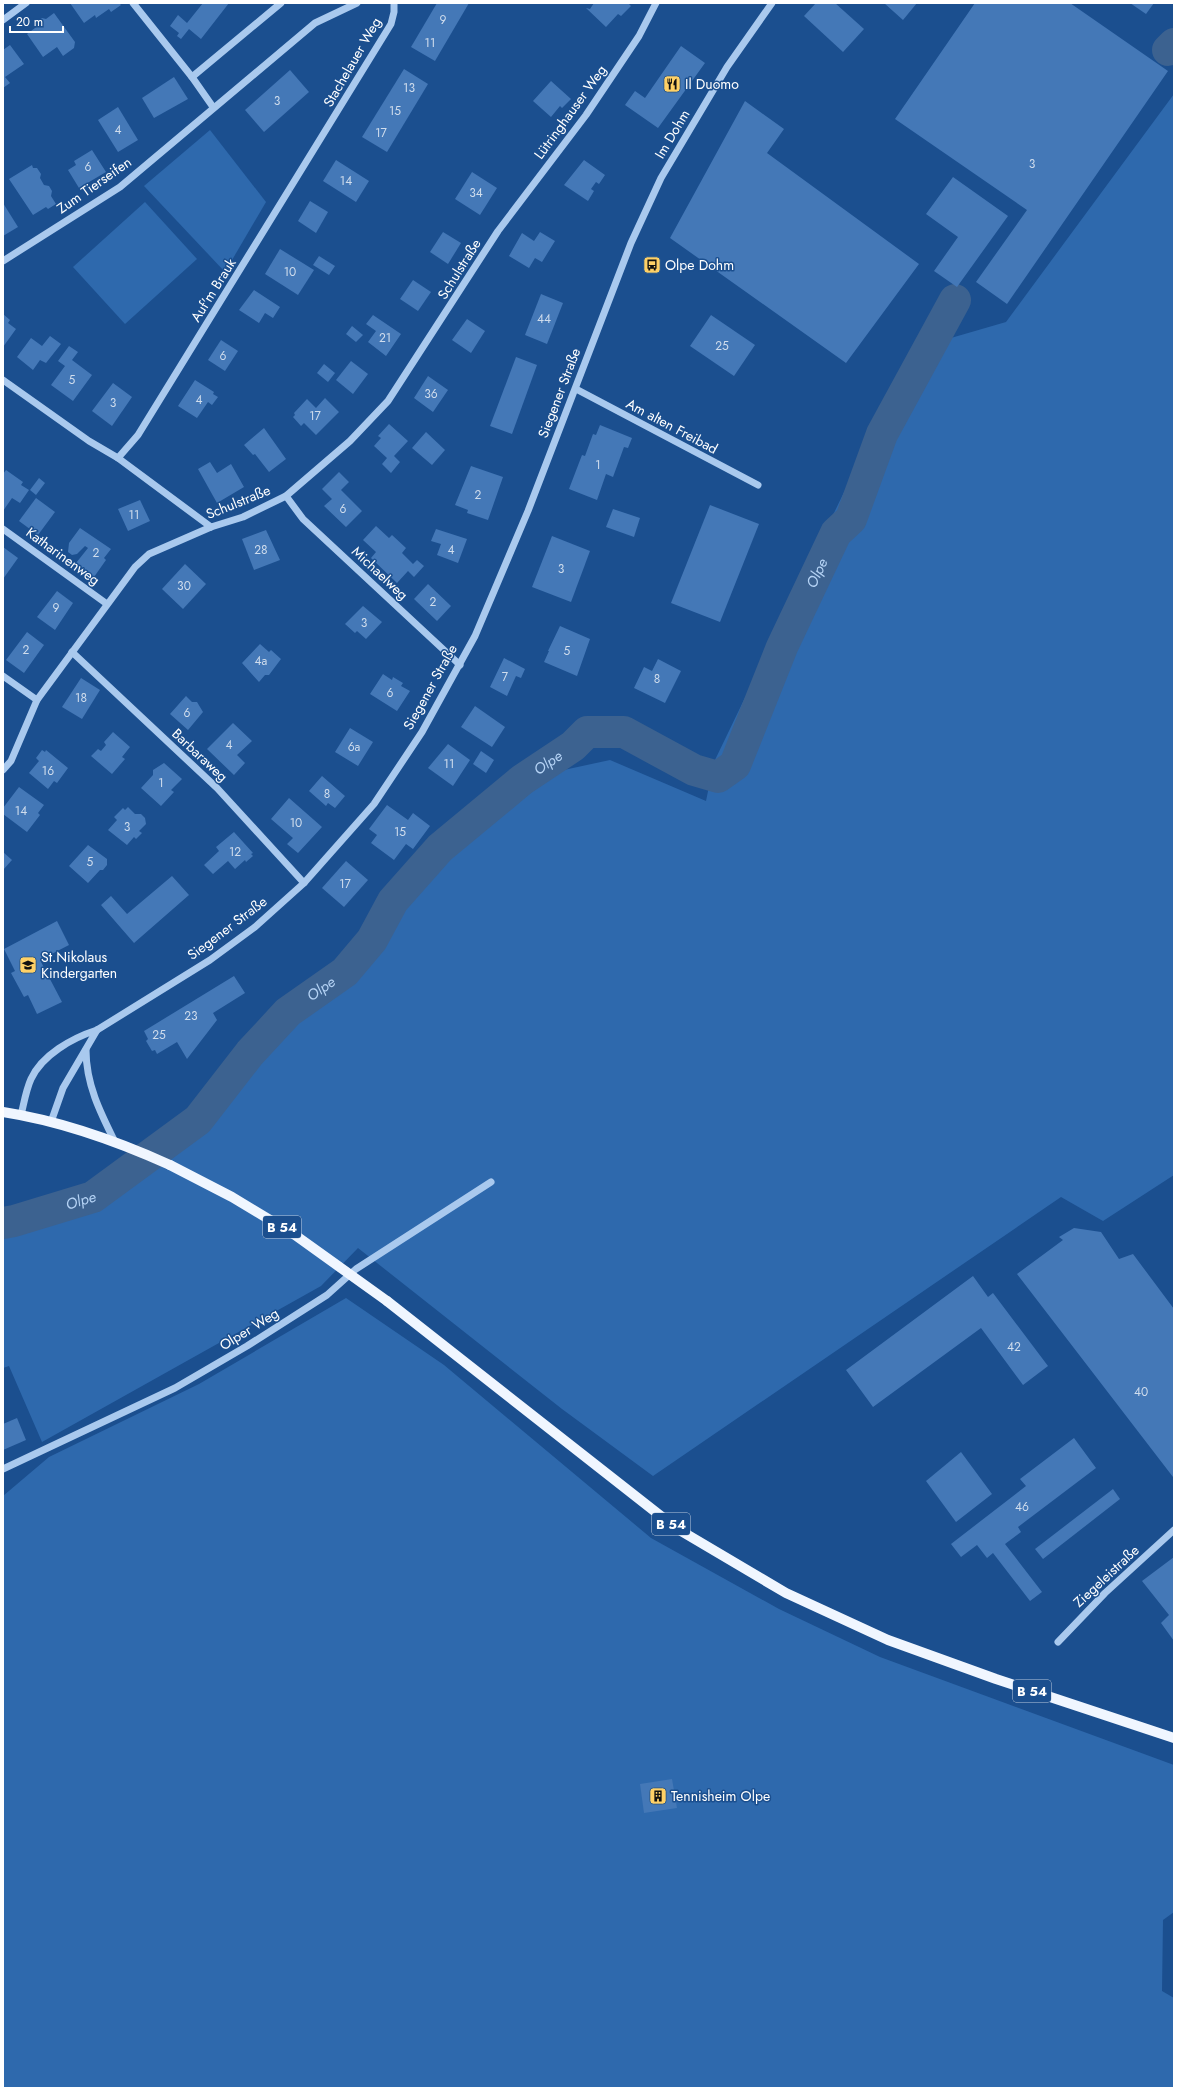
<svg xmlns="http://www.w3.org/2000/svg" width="1177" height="2091" font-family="Jost,sans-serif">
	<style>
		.green { fill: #2e69ad }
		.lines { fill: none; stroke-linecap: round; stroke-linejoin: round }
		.river { stroke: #3c6290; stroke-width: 32 }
		.building { fill: #4478b7 }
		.minor { stroke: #a9c9ee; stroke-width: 7 }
		.major { stroke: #f0f6ff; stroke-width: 10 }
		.major-bridge { stroke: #f0f6ff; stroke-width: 10 }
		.labels { text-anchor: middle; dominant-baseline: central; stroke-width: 3; stroke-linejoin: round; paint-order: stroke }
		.number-label { font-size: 12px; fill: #d0dded }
		.shield { fill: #1b4f8f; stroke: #bbcadd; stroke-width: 1 }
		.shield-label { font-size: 13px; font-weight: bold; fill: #fff }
		.street-label { font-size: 14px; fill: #fff; stroke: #1b4f8f }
		.poi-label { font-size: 14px; fill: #fff; stroke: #1b4f8f; text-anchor: start }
		.water-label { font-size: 15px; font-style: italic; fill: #b5d3f5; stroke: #1b4f8f }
	</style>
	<rect width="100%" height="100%" fill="#1b4f8f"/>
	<g class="green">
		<path d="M1174,94v1081l-71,46 -42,-24 -408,279 -91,-67 -204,-161 -37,38 -279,156 -33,-76 -6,2v-136l10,-1 82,-27 107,-78 54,-69 32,-34 57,-43 28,-26 23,-45 43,-46 120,-92 51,-11 96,41 8,-39 199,-413 93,-27z"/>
		<path d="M210,130l56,72 -41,70 -81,-86z"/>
		<path d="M145,202l52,57 -72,65 -52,-57z"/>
		<path d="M346,1298l98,67 207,173 128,71 101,48 294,108v147l-11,8 -1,71 12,7v90h-1171v-592l46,-39 150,-73z"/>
	</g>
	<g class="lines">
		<g class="river">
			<path d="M1168,50l6,-6"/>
			<path id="s1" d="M3,1223l11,-2 79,-24 105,-77 52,-67 38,-41 57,-40 27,-32 21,-39 47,-53 82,-68 51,-34 14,-14h37l70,38 24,7 17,-12 47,-118 54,-114 15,-14 31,-85 73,-134"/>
		</g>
	</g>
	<g class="building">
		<path d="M70,3h49l2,2 -10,7 -2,-3 -13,9 -1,-3 -11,8z"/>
		<path d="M203,3h26l-28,36 -12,-10 -8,10 -4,-3 2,-3 -9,-7 8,-11 9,8z"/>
		<path d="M437,3h32l-34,58 -24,-14z"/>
		<path d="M594,3h34l3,3 -10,10 -3,-2 -12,13 -20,-19 4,1z"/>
		<path d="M816,3h19l29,26 -21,23 -39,-36z"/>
		<path d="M884,3h33l-14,17z"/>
		<path d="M975,3h95l98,68 -161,233 -31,-22 51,-72 -132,-91z"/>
		<path d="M1130,3h24l-8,11z"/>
		<path d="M54,13l21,29 -1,6 -11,8 -6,-9 -14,10 -16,-23 12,-9v-5l3,-2 4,1z"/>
		<path d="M10,45l14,19 -19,13 5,6 -7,5v-38z"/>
		<path d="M681,46l24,17 -47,65 -33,-23 10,-14 10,7z"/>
		<path d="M404,69l24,15 -41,68 -25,-15z"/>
		<path d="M290,70l19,22 -45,40 -19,-22z"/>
		<path d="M174,77l14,22 -34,19 -12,-20z"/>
		<path d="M551,81l20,18 -9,9 -2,-2 -9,11 -18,-16z"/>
		<path d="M745,101l39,28 -17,24 152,111 -73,99 -176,-125z"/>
		<path d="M118,107l20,33 -20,12 -20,-32z"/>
		<path d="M92,150l14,22 -27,16 -11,-18 8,-5 -2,-4z"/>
		<path d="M336,160l33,21 -13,21 -33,-21z"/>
		<path d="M584,160l21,15 -6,9 -3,-2 -5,7 3,2 -6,10 -24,-16z"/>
		<path d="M32,165l1,3h4l4,6 -1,4 4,7 5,1 3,5 -1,5 5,8 -8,5 -2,-2 -13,8 -24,-36z"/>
		<path d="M472,172l25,16 -17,27 -25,-16z"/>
		<path d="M953,177l55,39 -51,71 -23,-16 24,-34 -32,-23z"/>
		<path d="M310,201l18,11 -12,21 -18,-12z"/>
		<path d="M3,203l15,24 -15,9z"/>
		<path d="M443,232l18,11 -13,21 -18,-12z"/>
		<path d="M540,232l15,9 -13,21 -7,-4 -6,10 -20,-12 13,-23 12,8z"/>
		<path d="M280,249l34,21 -16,25 -33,-21z"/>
		<path d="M319,256l16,10 -6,9 -16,-10z"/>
		<path d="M413,280l18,12 -13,19 -18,-12z"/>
		<path d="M254,290l26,17 -7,11 -8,-5 -6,10 -20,-13z"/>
		<path d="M541,294l22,9 -16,41 -22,-9z"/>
		<path d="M3,314l7,6 -2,3 8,6 -13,18z"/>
		<path d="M373,315l28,19 -15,22 -18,-14 8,-11 -10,-7z"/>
		<path d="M711,315l44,30 -21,31 -44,-30z"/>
		<path d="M467,319l18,12 -14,22 -19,-13z"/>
		<path d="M352,326l11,9 -7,7 -10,-8z"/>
		<path d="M50,336l11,8 -15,19 -6,-3 -7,10 -16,-13 14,-19 11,8z"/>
		<path d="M221,340l17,11 -13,20 -17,-11z"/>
		<path d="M69,346l9,6 -6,8 20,15 -19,26 -22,-16 14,-19 -7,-5z"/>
		<path d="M516,357l21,8 -25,69 -22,-8z"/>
		<path d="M351,361l17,13 -15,20 -17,-14z"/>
		<path d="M324,364l11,9 -7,9 -11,-9z"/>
		<path d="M428,376l20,14 -15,22 -19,-14z"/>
		<path d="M195,380l19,12 -1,2 5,3 -6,8 -4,-3 -11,16 -19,-12z"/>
		<path d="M113,383l19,14 -20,29 -20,-15z"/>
		<path d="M325,398l14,14 -23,23 -12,-12 -3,3 -8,-9 2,-2 -1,-2 13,-14 9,9z"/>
		<path d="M389,424l19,17 -14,15 6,6 -9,11 -9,-9 5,-6 -13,-12 7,-8 -3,-2z"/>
		<path d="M600,425l32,13 -4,10 -4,-1 -11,30 -7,-3 -9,26 -28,-11 13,-34 3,1 8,-22 3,1z"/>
		<path d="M264,428l22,31 -17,13 -14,-18 -2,1 -9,-10z"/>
		<path d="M426,432l19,18 -13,15 -20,-17z"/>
		<path d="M210,462l7,11 14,-9 13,23 -27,16 -19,-34z"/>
		<path d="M471,466l32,11 -15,43 -21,-7 1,-3 -13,-5z"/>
		<path d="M6,470l17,12 -2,3 8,5 -9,13 -8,-5 -9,13v-37z"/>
		<path d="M339,472l10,10 -8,8 21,21 -16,16 -22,-21 8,-7 -10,-10z"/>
		<path d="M39,478l6,5 -9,12 -6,-5z"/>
		<path d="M36,498l19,14 -17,23 -19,-14z"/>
		<path d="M140,500l10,21 -22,10 -10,-22z"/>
		<path d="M710,505l49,19 -39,98 -49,-19z"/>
		<path d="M613,509l27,9 -6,19 -28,-10z"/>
		<path d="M376,526l13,12 3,-3 14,13 -4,5 11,11 4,-4 7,6 -10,11 -6,-6 -11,12 -26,-25 5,-6 -13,-12z"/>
		<path d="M80,528l31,21 -7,9 2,2 -12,17 -18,-14 12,-15 -3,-2 -8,8 -5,1 -4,-3 1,-9z"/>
		<path d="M436,529l31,10 -9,24 -21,-8 4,-11 -10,-3z"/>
		<path d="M266,530l14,30 -26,10 -12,-31z"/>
		<path d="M552,536l38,15 -19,51 -39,-15z"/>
		<path d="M3,547l15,11 -15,21z"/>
		<path d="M185,564l21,20 -23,25 -21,-20z"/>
		<path d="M428,584l23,22 -14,15 -23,-22z"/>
		<path d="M57,591l16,12 -18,27 -18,-13z"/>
		<path d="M363,606l19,16 -16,17 -9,-8 -2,2 -10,-9z"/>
		<path d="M560,626l30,13 -13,37 -33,-14 5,-11h-1z"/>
		<path d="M27,632l17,13 -20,28 -18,-13z"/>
		<path d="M260,644l9,8 2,-2 10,9 -12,16h-4l-6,7 -17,-19z"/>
		<path d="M504,658l21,11 -4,9 -5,-2 -9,20 -17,-9z"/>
		<path d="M658,659l23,12 -16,32 -31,-15 10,-21 8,4z"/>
		<path d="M383,674l9,6 1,-3 10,6 -2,3 9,5 -13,20 -27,-17z"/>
		<path d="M81,678l19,12 -18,29 -20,-12z"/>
		<path d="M186,696l6,6h5l6,10 -15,18 -18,-16z"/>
		<path d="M475,706l30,21 -13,20 -31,-20z"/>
		<path d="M233,723l19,18 -15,14 8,8 -11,12 -27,-26z"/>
		<path d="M350,728l23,14 -15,24 -23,-14z"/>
		<path d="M113,732l17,15 -8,10 3,2 -13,15 -21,-18 7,-7 3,2 5,-6 -2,-3z"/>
		<path d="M448,744l22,16 -17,26 -25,-18z"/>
		<path d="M42,750l3,2 1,-2 22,18 -11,15 -3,-2 -6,8 -19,-16 10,-12 -3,-3z"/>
		<path d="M481,751l13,9 -8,13 -13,-9z"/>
		<path d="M164,763l18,16 -11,11 3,2 -13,14 -20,-18 12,-13v-5z"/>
		<path d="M322,776l23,20 -10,12 -7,-5 -2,3 -17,-15z"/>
		<path d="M19,787l25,18 -6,8 2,2 -13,17 -24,-18v-6z"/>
		<path d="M289,798l33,29 -24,26 -11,-9 6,-6 -22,-19z"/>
		<path d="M387,805l21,15 5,-7 17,13 -17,23 -7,-5 -12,16 -23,-17 6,-8 -8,-6z"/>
		<path d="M128,807l7,7h6l4,4 1,6 -7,7 3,2 -6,6 -2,-2 -7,8 -19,-15 9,-10 -3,-3 9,-9 2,2z"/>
		<path d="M234,832l19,21 -2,1 2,2 -7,6 -1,-2 -10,9 -7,-8 -15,13 -9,-9 15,-14 -3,-4z"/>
		<path d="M88,845l19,14v6l-4,5h-3l-12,13 -19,-17z"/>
		<path d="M3,852l9,8 -9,10z"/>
		<path d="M346,861l22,19 -24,27 -22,-19z"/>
		<path d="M172,876l17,19 -55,48 -33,-38 10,-9 16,18z"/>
		<path d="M57,921l12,24 -29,15 22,42 -25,12 -9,-19 -4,2 -13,-24 4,-2 -11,-22z"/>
		<path d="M234,976l11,17 -32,20 4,7 -30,39 -10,-17 -20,12 -2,-4 -3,1 -6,-10 2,-2 -4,-8z"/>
		<path d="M1074,1228l27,4 18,27 14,-5 41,55 -1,168 -156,-203 46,-34 -4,-3z"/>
		<path d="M973,1276l15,21 5,-4 55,73 -25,19 -42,-57 -108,79 -27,-37z"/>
		<path d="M17,1418l9,22 -23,10v-26z"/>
		<path d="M1074,1438l22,30 -78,59 3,5 -16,12 37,48 -12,9 -37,-48 -6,5 -10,-13 -16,12 -10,-13 75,-58 -6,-7z"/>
		<path d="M961,1452l31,42 -36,28 -30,-41z"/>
		<path d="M1113,1489l7,10 -77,60 -8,-10z"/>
		<path d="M1174,1557v84l-13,-18 8,-8 -27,-34z"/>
		<path d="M672,1779l5,29 -33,5 -4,-29z"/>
	</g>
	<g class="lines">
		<g class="minor">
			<path d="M133,3l59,74 21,30"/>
			<path d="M3,20l23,-17"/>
			<path d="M192,77l89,-74"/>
			<path d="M3,261l117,-74 195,-164 42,-20"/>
			<path d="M3,380l86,61 29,17 20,-23 253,-411 3,-12v-9"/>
			<path d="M576,389l182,96"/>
			<path d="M118,458l93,69"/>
			<path d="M286,496l17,23 157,146"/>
			<path d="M3,529l104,75"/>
			<path d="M72,652l145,136 87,95"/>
			<path d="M3,676l34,24"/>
			<path d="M3,770l8,-9 26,-61 98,-133 14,-13 62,-27 32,-10 43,-21 64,-55 38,-40 110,-170 88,-116 53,-79 17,-33"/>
			<path d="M86,1050c0,34 14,62 29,92"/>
			<path d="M21,1115c3,-12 5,-25 10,-36 11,-24 41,-41 66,-49l113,-70 45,-33 49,-44 70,-79 48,-72 53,-96 53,-125 103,-268 30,-65 66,-111 45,-64"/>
			<path d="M51,1122l12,-34 34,-58"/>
			<path d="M3,1469l172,-81 72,-42 80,-51 29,-26 135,-87"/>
			<path d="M1058,1642l47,-49 69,-63"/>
		</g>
		<g class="major">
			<path d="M3,1112c58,9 114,29 167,53"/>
			<path d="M387,1301l289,227 110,65 102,47 108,39 178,59"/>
		</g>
		<path class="major-bridge" d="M170,1165l62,32 63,38 92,66"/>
	</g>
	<defs>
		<symbol id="restaurant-square" viewBox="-11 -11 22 22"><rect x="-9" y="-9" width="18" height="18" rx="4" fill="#ffd166" stroke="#1b4f8f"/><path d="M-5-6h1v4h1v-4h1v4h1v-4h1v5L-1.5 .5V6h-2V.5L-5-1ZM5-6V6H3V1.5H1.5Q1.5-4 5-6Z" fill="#111"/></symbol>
		<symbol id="bus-square" viewBox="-11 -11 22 22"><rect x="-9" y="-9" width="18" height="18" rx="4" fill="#ffd166" stroke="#1b4f8f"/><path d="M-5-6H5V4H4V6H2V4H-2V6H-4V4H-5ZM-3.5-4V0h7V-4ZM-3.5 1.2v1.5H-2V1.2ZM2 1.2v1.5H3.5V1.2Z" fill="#111"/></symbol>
		<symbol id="school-square" viewBox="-11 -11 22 22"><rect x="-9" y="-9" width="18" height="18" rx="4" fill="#ffd166" stroke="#1b4f8f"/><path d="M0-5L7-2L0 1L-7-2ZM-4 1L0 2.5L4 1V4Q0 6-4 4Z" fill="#111"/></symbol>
		<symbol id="building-square" viewBox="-11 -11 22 22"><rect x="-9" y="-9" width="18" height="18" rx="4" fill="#ffd166" stroke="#1b4f8f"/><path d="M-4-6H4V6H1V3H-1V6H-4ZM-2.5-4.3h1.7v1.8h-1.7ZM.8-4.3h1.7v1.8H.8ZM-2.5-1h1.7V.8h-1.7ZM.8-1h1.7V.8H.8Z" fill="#111"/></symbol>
	</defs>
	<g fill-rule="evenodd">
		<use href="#restaurant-square" x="662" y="74" width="20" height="20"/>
		<use href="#bus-square" x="642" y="255" width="20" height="20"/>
		<use href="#school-square" x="18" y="955" width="20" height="20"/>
		<use href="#building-square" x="648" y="1786" width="20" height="20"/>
	</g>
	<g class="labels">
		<g class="number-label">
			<text x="443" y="20">9</text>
			<text x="430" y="43">11</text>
			<text x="409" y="88">13</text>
			<text x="277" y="101">3</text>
			<text x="395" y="111">15</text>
			<text x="118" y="130">4</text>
			<text x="381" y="133">17</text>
			<text x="1032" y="164">3</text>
			<text x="88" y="167">6</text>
			<text x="346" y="181">14</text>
			<text x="476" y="193">34</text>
			<text x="290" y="272">10</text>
			<text x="544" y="319">44</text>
			<text x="385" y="338">21</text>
			<text x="722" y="346">25</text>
			<text x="223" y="356">6</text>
			<text x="72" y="380">5</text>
			<text x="431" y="394">36</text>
			<text x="199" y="400">4</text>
			<text x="113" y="403">3</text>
			<text x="315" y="416">17</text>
			<text x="598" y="465">1</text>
			<text x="478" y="495">2</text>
			<text x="343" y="509">6</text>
			<text x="134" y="515">11</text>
			<text x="261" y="550">28</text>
			<text x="451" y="550">4</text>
			<text x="96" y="553">2</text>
			<text x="561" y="569">3</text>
			<text x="184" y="586">30</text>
			<text x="433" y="602">2</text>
			<text x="56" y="608">9</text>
			<text x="364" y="623">3</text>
			<text x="26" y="650">2</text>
			<text x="567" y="651">5</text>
			<text x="261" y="661">4a</text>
			<text x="505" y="677">7</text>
			<text x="657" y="679">8</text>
			<text x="390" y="693">6</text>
			<text x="81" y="698">18</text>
			<text x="187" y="713">6</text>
			<text x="229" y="745">4</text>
			<text x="354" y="747">6a</text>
			<text x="449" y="764">11</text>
			<text x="48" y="771">16</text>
			<text x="161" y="783">1</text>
			<text x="327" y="794">8</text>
			<text x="21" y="811">14</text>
			<text x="296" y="823">10</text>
			<text x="127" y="827">3</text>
			<text x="400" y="832">15</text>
			<text x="235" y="852">12</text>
			<text x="90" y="862">5</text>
			<text x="345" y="884">17</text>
			<text x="191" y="1016">23</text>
			<text x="159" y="1035">25</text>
			<text x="1014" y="1347">42</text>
			<text x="1141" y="1392">40</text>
			<text x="1022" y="1507">46</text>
		</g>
		<g class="shield">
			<rect x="263" y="1216" width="38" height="22" rx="3"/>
			<rect x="652" y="1513" width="38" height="22" rx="3"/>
			<rect x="1013" y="1680" width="38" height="22" rx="3"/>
		</g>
		<g class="shield-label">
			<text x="282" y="1227">B 54</text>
			<text x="671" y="1524">B 54</text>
			<text x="1032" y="1691">B 54</text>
		</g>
		<g class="street-label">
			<text transform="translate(352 62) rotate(-60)">Stachelauer Weg</text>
			<text transform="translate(570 112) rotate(-54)">Lütringhauser Weg</text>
			<text transform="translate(672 134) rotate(-59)">Im Dohm</text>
			<text transform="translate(94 185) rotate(-35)">Zum Tierseifen</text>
			<text transform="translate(459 269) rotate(-58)">Schulstraße</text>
			<text transform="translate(213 290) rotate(-58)">Auf'm Brauk</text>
			<text transform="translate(559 393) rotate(-69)">Siegener Straße</text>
			<text transform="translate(672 426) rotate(28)">Am alten Freibad</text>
			<text transform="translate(238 502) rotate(-22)">Schulstraße</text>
			<text transform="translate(63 556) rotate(36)">Katharinenweg</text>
			<text transform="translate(380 573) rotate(43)">Michaelweg</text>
			<text transform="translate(430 687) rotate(-61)">Siegener Straße</text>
			<text transform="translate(200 755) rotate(43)">Barbaraweg</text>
			<text transform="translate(227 928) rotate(-37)">Siegener Straße</text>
			<text transform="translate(249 1329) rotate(-32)">Olper Weg</text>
			<text transform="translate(1106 1576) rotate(-43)">Ziegeleistraße</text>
		</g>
		<g class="poi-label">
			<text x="685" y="84">Il Duomo</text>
			<text x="665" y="265">Olpe Dohm</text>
			<text x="41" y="957">St.Nikolaus<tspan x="41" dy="16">Kindergarten</tspan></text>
			<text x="671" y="1796">Tennisheim Olpe</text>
		</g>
		<g class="water-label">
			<text stroke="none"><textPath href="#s1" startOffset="1150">Olpe</textPath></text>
			<text stroke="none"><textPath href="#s1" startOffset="729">Olpe</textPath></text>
			<text stroke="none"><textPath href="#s1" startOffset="405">Olpe</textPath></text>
			<text stroke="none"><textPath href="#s1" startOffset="81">Olpe</textPath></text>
		</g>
	</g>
	<rect width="1177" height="2091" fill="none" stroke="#ffffff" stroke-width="8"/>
	<path d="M10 26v6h53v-6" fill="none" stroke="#ffffff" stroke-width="2"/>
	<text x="16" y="26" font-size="12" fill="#ffffff" stroke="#1b4f8f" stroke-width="3" paint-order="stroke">20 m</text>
</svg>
